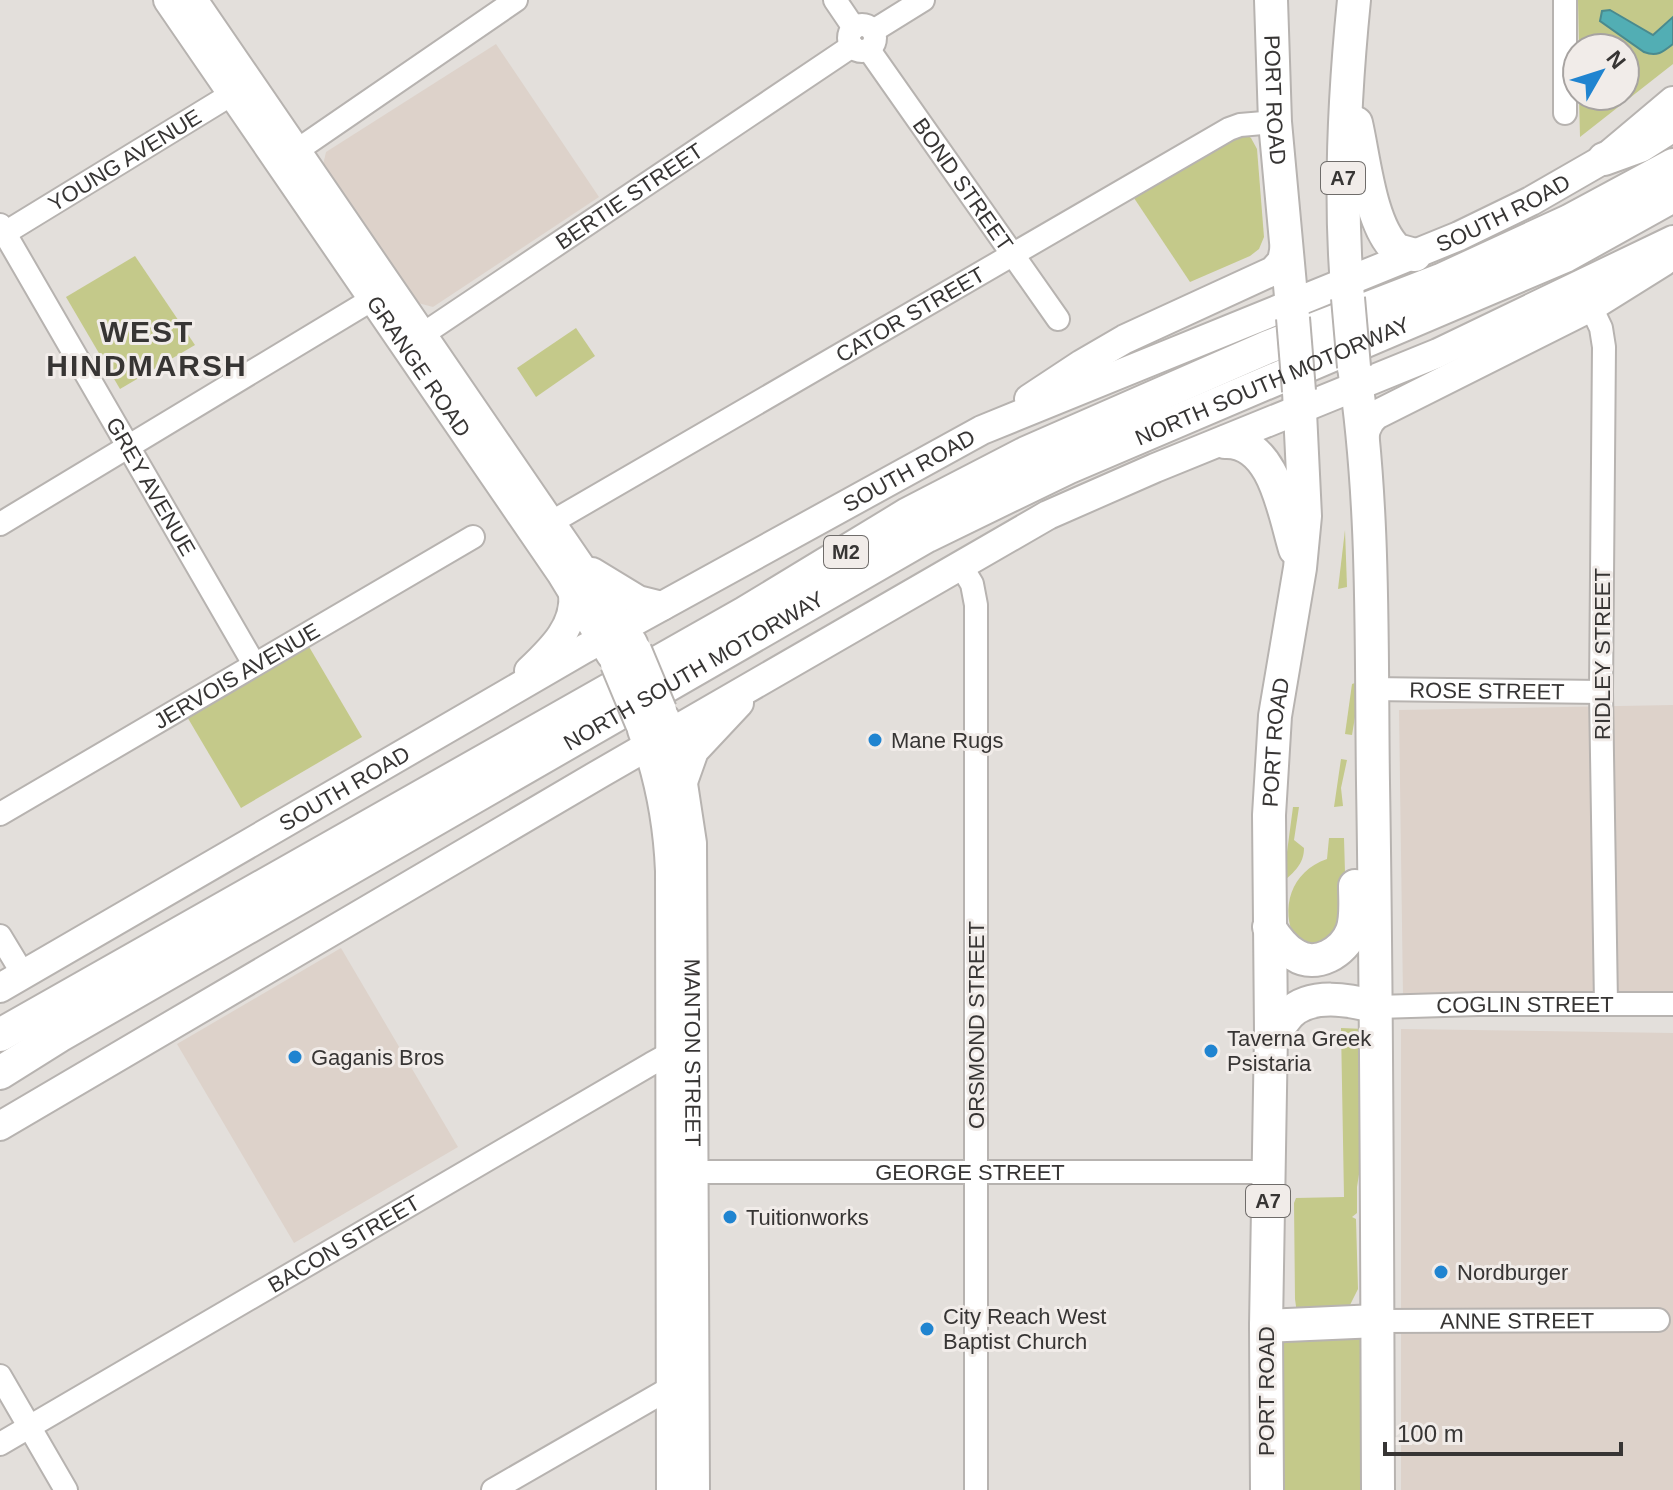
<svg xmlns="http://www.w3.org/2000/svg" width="1673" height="1490" font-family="Helvetica,sans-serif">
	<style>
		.built { fill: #ddd2ca }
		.green { fill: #c4c98a }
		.water { fill: #52aeb4; stroke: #4a8a8e; stroke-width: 2 }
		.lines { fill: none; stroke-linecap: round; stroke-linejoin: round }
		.minor-casing { stroke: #b7b3b0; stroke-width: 26 }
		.major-casing { stroke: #b7b3b0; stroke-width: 32 }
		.highway-casing { stroke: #b7b3b0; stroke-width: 36 }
		.minor { stroke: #fff; stroke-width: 22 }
		.major { stroke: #fff; stroke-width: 28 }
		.highway { stroke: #fff; stroke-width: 32 }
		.major-bridge-casing { stroke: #b7b3b0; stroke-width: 32; stroke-linecap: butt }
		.highway-bridge-casing { stroke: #b7b3b0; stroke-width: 36; stroke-linecap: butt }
		.major-bridge { stroke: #fff; stroke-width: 28 }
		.highway-bridge { stroke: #fff; stroke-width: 32 }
		.poi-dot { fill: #2084d0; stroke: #f1ece9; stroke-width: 3 }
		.labels { text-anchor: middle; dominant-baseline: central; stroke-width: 6; stroke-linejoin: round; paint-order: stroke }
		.shield { fill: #f1ece9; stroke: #6f6c6a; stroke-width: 2 }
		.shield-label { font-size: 20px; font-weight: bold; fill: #373534 }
		.street-label { font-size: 22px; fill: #373534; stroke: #f1ece9 }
		.poi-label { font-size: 22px; fill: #373534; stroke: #f1ece9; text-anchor: start }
		.district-label { font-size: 30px; font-weight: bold; letter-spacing: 2px; fill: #373534; stroke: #f1ece9 }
	</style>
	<rect width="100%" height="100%" fill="#e3dfdb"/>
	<g class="built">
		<path d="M496,44l103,153 -166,110 -15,-4 -95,-138 3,-13z"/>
		<path d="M1673,705v291h-270l-4,-286z"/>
		<path d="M341,948l117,199 -164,96 -117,-199z"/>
		<path d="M1401,1029l272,4v457h-272z"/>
	</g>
	<g class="green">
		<path d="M1578,0h95v64l-93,73 -1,-41h46v-48h-46z"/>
		<path d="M1243,132l8,6 6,11 7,88 -5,12 -9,7 -60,26 -58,-87z"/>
		<path d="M135,256l60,89 -75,44 -54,-92z"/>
		<path d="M576,328l19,28 -59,41 -19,-29z"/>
		<path d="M1345,530l2,57 -9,2z"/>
		<path d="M308,645l54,92 -121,71 -55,-93z"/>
		<path d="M1355,683v34l-3,18 -7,-1 7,-50z"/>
		<path d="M1341,759l6,1 -6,28 2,18 -9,1z"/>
		<path d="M1293,807h6l-5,33 10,8c0,16 -10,24 -21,34z"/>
		<path d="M1329,838h15l2,69 -5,23 -22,19 -23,-8c-17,-32 -5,-70 31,-82z"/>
		<path d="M1341,1028l23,1v113l-7,45v26l-5,4 4,2 2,70 -10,20 -50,12 -3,-22 -1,-96 2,-5 48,-1z"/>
		<path d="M1290,1335h68l6,4 1,151h-82v-147z"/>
	</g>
	<path class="water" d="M1610,10l43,25 20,-18v27c-10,8 -16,13 -29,8l-44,-31 2,-10z"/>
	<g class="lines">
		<defs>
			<g id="minor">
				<path d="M835,0l19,28"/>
				<path d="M1565,0v113"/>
				<circle cx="862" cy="38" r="13"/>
				<path d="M873,31l50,-31"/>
				<path id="s1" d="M869,50l189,269"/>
				<path d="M283,160l233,-160"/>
				<path id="s2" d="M0,225l254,439"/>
				<path id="s3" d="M0,236l245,-150"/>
				<path d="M1591,307l10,21 3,19 -3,345 5,312"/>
				<path id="s4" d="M410,343l442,-297"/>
				<path id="s5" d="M552,522l677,-393 11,-4 35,-3"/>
				<path d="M0,524l386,-233"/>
				<path d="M960,564l12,20 4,21v885"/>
				<path id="s6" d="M1371,689l230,3"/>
				<path id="s7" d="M0,814l473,-277"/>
				<path d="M0,936l23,38"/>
				<path id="s8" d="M1377,1007l101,-3h195"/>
				<path id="s9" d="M680,1172h588"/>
				<path id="s10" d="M1377,1321l281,-1"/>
				<path d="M0,1376l66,114"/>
				<path id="s11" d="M0,1444l651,-380 20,-11 10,1"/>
				<path d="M493,1490l179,-103 12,-1"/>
			</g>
			<g id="major">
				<path id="s12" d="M168,0l393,573 50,82"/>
				<path d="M193,0l440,643"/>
				<path d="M1029,399l53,-35 43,-25 148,-68 9,-10 4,-20"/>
				<path d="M1364,448c0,-13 1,-24 12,-33l215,-108 72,-45"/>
				<path d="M592,572l46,28 24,6"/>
				<path d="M529,671c22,-21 48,-45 44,-79"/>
				<path id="s13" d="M665,718l15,46 12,79 3,647"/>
				<path d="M642,730c17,45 26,93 28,141l1,619"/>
				<path d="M683,782l11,-31 45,-48"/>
				<path id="s14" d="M0,988l584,-339 398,-219 477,-194 72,-35 73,-42 69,-58"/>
				<path d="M0,1126l601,-353 447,-258 107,-47 283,-115 235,-113"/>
			</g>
			<g id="highway">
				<path id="s15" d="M1271,0l4,122 18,196"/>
				<path d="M1356,123c8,34 14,103 41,127l18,5"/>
				<path d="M1604,159l36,-13 33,-21"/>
				<path d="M1348,298c-9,-100 -4,-199 6,-298"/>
				<path d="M1354,367c21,137 17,278 19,416 4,236 4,471 5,707"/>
				<path d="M1225,442c49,-2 59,71 70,107"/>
				<path d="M1269,927c7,11 15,22 26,28 21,14 49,-3 57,-24 5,-14 3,-30 3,-45"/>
				<path d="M1271,1032c11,-6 10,-9 18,-18 22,-22 61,-14 88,-7"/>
				<path d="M0,1035l745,-422 163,-99 118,-61 242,-106 173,-67 128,-59 104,-56"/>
				<path id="s16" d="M0,1073l59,-37 868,-500 140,-68 498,-212 108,-60"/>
				<path d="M1266,1326l111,-5"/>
				<path id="s17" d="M1267,1490l-1,-164 5,-294 -2,-217 6,-99 25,-148 5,-52 -6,-125"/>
			</g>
		</defs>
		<use href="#minor" class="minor-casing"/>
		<use href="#major" class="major-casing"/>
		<use href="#highway" class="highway-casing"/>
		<use href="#minor" class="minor"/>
		<use href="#major" class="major"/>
		<use href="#highway" class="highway"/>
		<defs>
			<g id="major-bridge">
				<path d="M637,650l25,60"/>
				<path d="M615,664l25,60"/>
			</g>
			<g id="highway-bridge">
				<path d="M1348,298l6,69"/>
				<path d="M1293,318l6,73"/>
			</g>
		</defs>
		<use href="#major-bridge" class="major-bridge-casing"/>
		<use href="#highway-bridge" class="highway-bridge-casing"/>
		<use href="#major-bridge" class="major-bridge"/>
		<use href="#highway-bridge" class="highway-bridge"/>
	</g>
	<g class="poi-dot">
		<circle cx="875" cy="740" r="8"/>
		<circle cx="1211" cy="1051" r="8"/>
		<circle cx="295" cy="1057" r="8"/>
		<circle cx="730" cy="1217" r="8"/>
		<circle cx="1441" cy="1272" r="8"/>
		<circle cx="927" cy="1329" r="8"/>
	</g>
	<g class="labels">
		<g class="shield">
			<rect x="1321" y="162" width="44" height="32" rx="6"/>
			<rect x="824" y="536" width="44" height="32" rx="6"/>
			<rect x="1246" y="1185" width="44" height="32" rx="6"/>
		</g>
		<g class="shield-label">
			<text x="1343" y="178">A7</text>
			<text x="846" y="552">M2</text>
			<text x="1268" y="1201">A7</text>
		</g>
		<g class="street-label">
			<text stroke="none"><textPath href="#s15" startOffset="100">PORT ROAD</textPath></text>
			<text stroke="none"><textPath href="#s3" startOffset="146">YOUNG AVENUE</textPath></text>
			<text stroke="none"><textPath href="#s1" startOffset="164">BOND STREET</textPath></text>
			<text stroke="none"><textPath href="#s4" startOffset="264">BERTIE STREET</textPath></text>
			<text stroke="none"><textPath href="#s14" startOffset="1694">SOUTH ROAD</textPath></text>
			<text stroke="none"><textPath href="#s5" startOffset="414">CATOR STREET</textPath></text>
			<text stroke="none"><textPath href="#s12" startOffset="444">GRANGE ROAD</textPath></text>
			<text stroke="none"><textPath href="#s16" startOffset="1450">NORTH SOUTH MOTORWAY</textPath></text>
			<text stroke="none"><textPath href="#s14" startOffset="1046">SOUTH ROAD</textPath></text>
			<text stroke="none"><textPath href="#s2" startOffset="302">GREY AVENUE</textPath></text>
			<text transform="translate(1602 654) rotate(-90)">RIDLEY STREET</text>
			<text stroke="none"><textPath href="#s16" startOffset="802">NORTH SOUTH MOTORWAY</textPath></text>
			<text stroke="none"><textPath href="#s7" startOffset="274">JERVOIS AVENUE</textPath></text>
			<text stroke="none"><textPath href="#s6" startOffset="116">ROSE STREET</textPath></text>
			<text stroke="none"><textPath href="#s17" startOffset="748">PORT ROAD</textPath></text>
			<text stroke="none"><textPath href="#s14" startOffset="398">SOUTH ROAD</textPath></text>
			<text stroke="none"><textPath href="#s8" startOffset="148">COGLIN STREET</textPath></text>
			<text transform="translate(976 1025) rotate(-90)">ORSMOND STREET</text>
			<text stroke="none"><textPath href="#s13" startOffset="338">MANTON STREET</textPath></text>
			<text stroke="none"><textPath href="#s9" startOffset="290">GEORGE STREET</textPath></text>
			<text stroke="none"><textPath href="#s11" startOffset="398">BACON STREET</textPath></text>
			<text stroke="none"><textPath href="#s10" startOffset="140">ANNE STREET</textPath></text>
			<text transform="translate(1266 1391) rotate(-90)">PORT ROAD</text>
		</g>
		<g class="poi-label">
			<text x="891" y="740">Mane Rugs</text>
			<text x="1227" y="1038">Taverna Greek<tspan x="1227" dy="25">Psistaria</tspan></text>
			<text x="311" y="1057">Gaganis Bros</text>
			<text x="746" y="1217">Tuitionworks</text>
			<text x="1457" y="1272">Nordburger</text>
			<text x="943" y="1316">City Reach West<tspan x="943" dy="25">Baptist Church</tspan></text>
		</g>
		<g class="district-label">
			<text x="147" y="331">WEST<tspan x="147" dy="34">HINDMARSH</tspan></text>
		</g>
	</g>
	<g transform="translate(1601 72) rotate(51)"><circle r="38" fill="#f1ece9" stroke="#a7a3a1" stroke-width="2"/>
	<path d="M0-6L14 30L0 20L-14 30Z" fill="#2084d0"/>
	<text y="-12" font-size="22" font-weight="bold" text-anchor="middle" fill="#373534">N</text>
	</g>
	<path d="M1385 1442v12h236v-12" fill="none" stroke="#373534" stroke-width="4"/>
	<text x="1397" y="1442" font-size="24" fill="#373534" stroke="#f1ece9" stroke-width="6" paint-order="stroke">100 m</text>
</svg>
